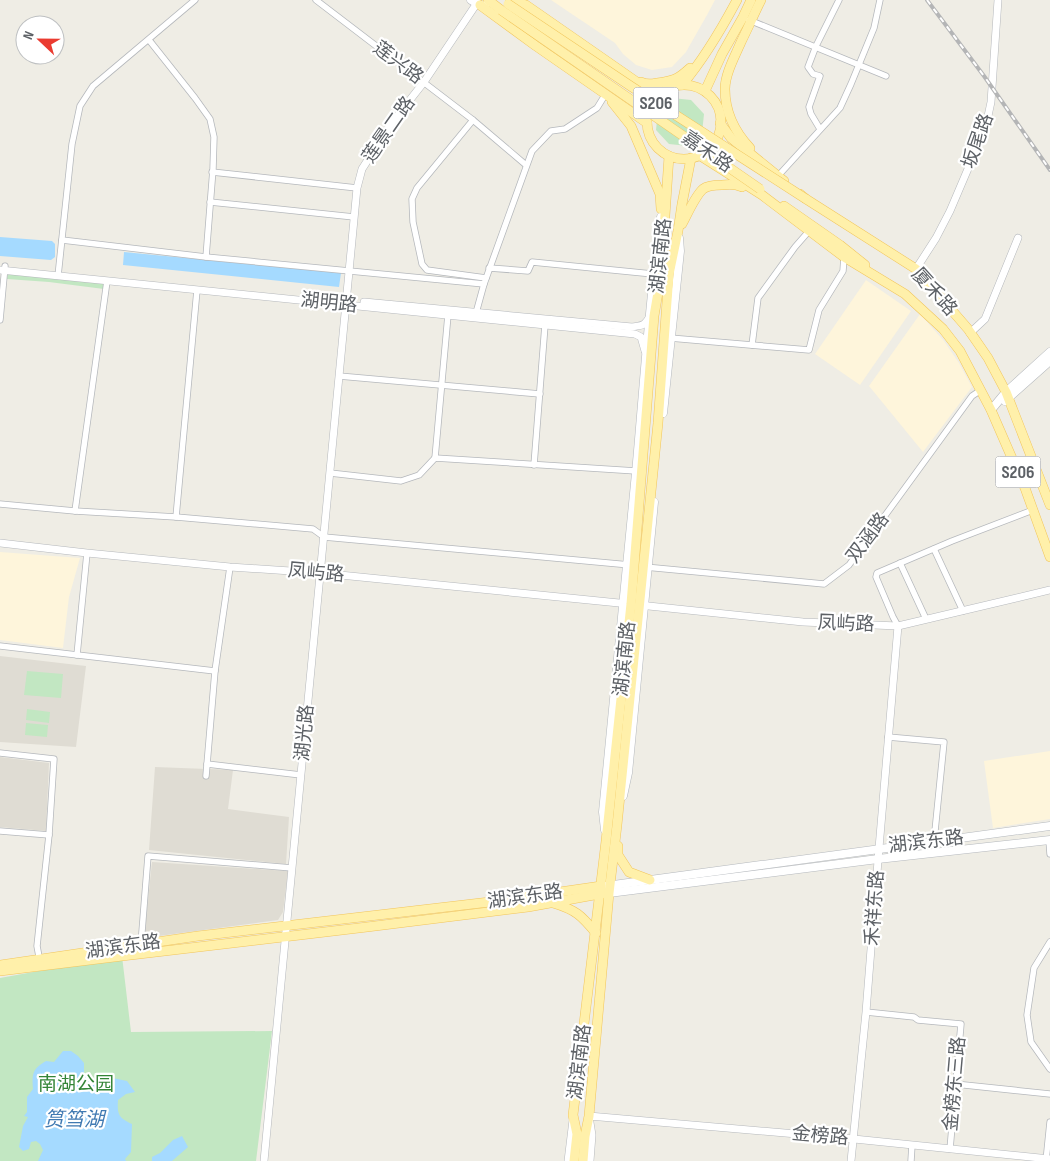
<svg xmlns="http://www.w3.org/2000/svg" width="1050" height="1161" font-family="'Sofia Sans Condensed','Noto Sans SC',sans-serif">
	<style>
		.commercial { fill: #fef5db }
		.education { fill: #dfdcd3 }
		.green { fill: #c2e7c2 }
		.water { fill: #a5daff }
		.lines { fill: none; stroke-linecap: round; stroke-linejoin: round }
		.minor-casing { stroke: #b5b8bc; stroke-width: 7 }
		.tertiary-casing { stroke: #b5b8bc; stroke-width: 8 }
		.secondary-casing { stroke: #b4b8bd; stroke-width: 9 }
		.primary-casing { stroke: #f2c55b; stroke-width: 10 }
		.minor { stroke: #fff; stroke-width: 5.5 }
		.tertiary { stroke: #fff; stroke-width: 7 }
		.secondary { stroke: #fff; stroke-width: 8 }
		.primary { stroke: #fff0aa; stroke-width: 9 }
		.rail-casing { stroke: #b4b5b6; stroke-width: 4 }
		.rail { stroke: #fff; stroke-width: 2; stroke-dasharray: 5.5; stroke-linecap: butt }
		.primary-bridge-casing { stroke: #f2c55b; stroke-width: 10; stroke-linecap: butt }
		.primary-bridge { stroke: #fff0aa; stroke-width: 9 }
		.labels { text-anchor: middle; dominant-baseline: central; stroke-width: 4.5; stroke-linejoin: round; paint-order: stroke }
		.shield { fill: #fff; stroke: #8e9094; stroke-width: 1 }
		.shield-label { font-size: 18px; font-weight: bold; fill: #5d6166 }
		.street-label { font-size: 19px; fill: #5d6166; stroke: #fff }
		.park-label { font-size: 19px; fill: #348537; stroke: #fff }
		.water-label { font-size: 20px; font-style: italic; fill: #417ab2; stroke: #fff }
	</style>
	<rect width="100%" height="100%" fill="#efede5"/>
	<g class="commercial">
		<path d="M551,0h164l-8,15 -21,37 -14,15 -20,3 -16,-5 -13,-11 -8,-11z"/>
		<path d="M866,280l45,31 -51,74 -45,-31z"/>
		<path d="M920,314l24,27 15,22 13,24 -49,65 -54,-66z"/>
		<path d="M0,552l80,6 -11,39 -6,51 -63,-8z"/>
		<path d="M1050,751v68l-57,9 -9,-67z"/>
	</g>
	<g class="education">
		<path d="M0,656l86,10 -10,81 -76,-5z"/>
		<path d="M0,757l49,6 -3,68 -46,-4z"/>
		<path d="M155,767l78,3 -5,39 61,8 -3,47 -137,-14z"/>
		<path d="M152,862l136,9 -5,41 -5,8 -134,18z"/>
	</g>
	<g class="green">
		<path d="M672,98l19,2 13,14 -2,19 -14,13 -19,-2 -13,-14 2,-19z"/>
		<path d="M8,272l96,10v7l-55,-7 -42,-3z"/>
		<path d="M27,671l36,3 -2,24 -37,-3z"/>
		<path d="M27,709l23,3 -1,11 -23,-3z"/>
		<path d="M26,723l22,2 -1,12 -22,-2z"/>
		<path d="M122,956l9,76 141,-1 -16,130h-256v-183z"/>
	</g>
	<g class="water">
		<path d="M0,237l52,4 3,3v13l-4,3 -51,-4z"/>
		<path d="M124,252l217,21 -2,14 -216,-22z"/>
		<path d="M63,1051h8l7,5 6,7v11l5,7 19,-4 19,4 8,11 -9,2 -8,6c-1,15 1,18 14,24l-1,28 -6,7 1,2h-88l5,-11 -3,-6 -4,-3 -5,1 -2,7 -6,2 -4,-4 4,-21 5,-9 -4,-1 3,-4v-15l6,-8c-1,-15 -1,-20 13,-28l8,1z"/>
		<path d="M182,1136l6,11 -16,14h-20v-4l8,-4 13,-13z"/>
	</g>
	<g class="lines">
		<defs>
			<g id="minor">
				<path d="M316,0l157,120 53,45"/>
				<path d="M749,20l137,56"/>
				<path d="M149,40l46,58 15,21 4,18 -1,32 -7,88"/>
				<path d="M473,120l-56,68 -5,11 1,23 9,42 5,6 59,8"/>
				<path d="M820,129l-9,-15 -2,-7 11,-31 -7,-2 -5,-7 8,-21 23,-46"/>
				<path d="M212,172l145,16"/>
				<path d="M778,176l62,-68 11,-24 23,-56 6,-28"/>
				<path d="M210,202l144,15"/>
				<path d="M62,240l144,17 278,27"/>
				<path d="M489,268l39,3 4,-9 121,12"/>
				<path d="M58,276l14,-132 8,-38 13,-20 102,-86"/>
				<path d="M476,313l8,-29 48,-133 19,-20 14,-2 32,-21 8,-13"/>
				<path d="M0,320l5,-54"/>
				<path d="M670,338l139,12 10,-40 24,-39 1,-14"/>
				<path d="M752,345l6,-47 37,-51 14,-16"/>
				<path d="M339,376l201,18"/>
				<path d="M435,458l13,-143"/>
				<path d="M534,465l11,-140"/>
				<path d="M330,473l71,8 18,-6 16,-17 201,13"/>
				<path d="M0,504l75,7 101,6 137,12 11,8 306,28"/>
				<path d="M75,511l32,-230"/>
				<path d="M176,517l21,-227"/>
				<path d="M934,549l29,62"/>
				<path d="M900,563l26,56"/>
				<path d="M645,567l179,17 25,-19 123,-169 9,-6"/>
				<path d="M898,626l-5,-9 -17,-40 1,-4 75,-32 81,-31"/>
				<path d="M0,646l215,25"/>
				<path d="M77,655l10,-102"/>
				<path d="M888,737l56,5 -10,99"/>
				<path d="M0,753l54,6 -5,76 -12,111 3,16"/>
				<path d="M207,764l94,11"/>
				<path d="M206,776l9,-105 15,-104"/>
				<path d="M0,831l49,4"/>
				<path d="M1049,840l1,14"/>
				<path d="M1050,942l-16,26 -7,47 4,27 19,27"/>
				<path d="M141,944l7,-88 144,12"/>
				<path d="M866,1012l48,5 4,3 43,4 -11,125"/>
				<path d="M955,1084l95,10"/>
				<path d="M911,1161l1,-16"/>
				<path d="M1046,1161l4,-39"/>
			</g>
			<g id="tertiary">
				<path d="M916,269l20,-31 14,-27 29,-68 9,-27 3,-14 7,-102"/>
				<path d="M0,270l635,64 6,3 4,14"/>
				<path d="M364,302l268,25c10,-2 11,0 17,-9"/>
				<path d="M970,333l15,-14 33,-81"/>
				<path d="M0,543l87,10 143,14 90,6 309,31"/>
				<path d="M639,605l164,17 95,4 152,-36"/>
				<path d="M264,1161l93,-973 5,-19 29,-45 33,-42 53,-79"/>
				<path d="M568,1161l5,-41"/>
				<path d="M590,1161l2,-26 -3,-19 265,23 196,20"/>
				<path d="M851,1161l15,-149 13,-164 19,-222"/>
			</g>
			<g id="secondary">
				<path d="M471,0l9,5 5,1"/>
				<path d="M1005,401l45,-40"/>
				<path d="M991,410l15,-18 44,-40"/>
				<path d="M663,413l17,-162 -1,-13"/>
				<path d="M623,796l5,-23 26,-271"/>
				<path d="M605,830l-2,-18c11,-113 22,-226 33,-339 8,-86 13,-171 25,-256"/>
				<path d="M606,886l444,-60"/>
				<path d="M609,893l269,-34 172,-19"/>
			</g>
			<g id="primary">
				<path d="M488,0l13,10"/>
				<path d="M510,0l16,5 131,91"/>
				<path d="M480,5l56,41 111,77"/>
				<path d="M641,82c6,3 10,2 16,1 17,-2 21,-4 33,-15"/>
				<path d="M682,85c22,-26 39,-55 55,-85"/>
				<circle cx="684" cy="122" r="37"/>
				<path d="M705,91l17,-37 21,-37 8,-17"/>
				<path d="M612,102l19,24 29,68 1,15"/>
				<path d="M720,123l11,15 53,43"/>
				<path d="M750,148c-16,-17 -25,-35 -25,-59 0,-15 10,-33 16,-47 7,-14 13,-28 20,-42"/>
				<path d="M699,155l63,40 82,62 61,37 38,35 17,22 31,59 34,78 25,69"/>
				<path d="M800,194l6,5 110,70 52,60 20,29 18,34 44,113"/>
				<path d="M784,206l56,39 25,20"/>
				<path d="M682,224c5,-9 13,-28 21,-35 5,-4 13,-4 19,-4 7,-1 14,-1 20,2"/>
				<path d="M618,846v9l11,17 21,8"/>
				<path d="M553,903c23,7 28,12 43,30"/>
				<path d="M0,965l198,-29 300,-35 103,-15"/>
				<path d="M0,971l122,-15 245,-29 161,-20 77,-14"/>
				<path d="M574,1161l3,-27 -4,-19 33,-274 25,-237 23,-288 7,-41 8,-119"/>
				<path d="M583,1161l2,-25 4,-20 20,-223 8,-68 41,-402 11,-149 9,-43 4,-27 9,-46"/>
			</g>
		</defs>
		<use href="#minor" class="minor-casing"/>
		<use href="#tertiary" class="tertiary-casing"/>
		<use href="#secondary" class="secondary-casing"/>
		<use href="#primary" class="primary-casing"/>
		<use href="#minor" class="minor"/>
		<use href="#tertiary" class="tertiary"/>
		<use href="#secondary" class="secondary"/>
		<use href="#primary" class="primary"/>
		<defs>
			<path id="rail" d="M927,0l57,76 66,94"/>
		</defs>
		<use href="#rail" class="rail-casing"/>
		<use href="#rail" class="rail"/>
		<defs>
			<g id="primary-bridge">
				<path d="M508,4l124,83 174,112"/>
				<path d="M501,10l259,179"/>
			</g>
		</defs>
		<use href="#primary-bridge" class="primary-bridge-casing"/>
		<use href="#primary-bridge" class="primary-bridge"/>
	</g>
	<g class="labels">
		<g class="shield">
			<rect x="633.5" y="87.5" width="45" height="31" rx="4"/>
			<rect x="995.5" y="456.5" width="45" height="31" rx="4"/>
		</g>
		<g class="shield-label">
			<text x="656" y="103">S206</text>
			<text x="1018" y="472">S206</text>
		</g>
		<g class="street-label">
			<text transform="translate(398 63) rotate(37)">莲兴路</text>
			<text transform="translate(389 130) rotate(-55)">莲景二路</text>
			<text transform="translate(978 141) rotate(-70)">坂尾路</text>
			<text transform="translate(707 152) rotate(35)">嘉禾路</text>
			<text transform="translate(661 256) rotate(-84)">湖滨南路</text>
			<text transform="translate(934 292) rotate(48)">厦禾路</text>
			<text transform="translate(329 303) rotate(6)">湖明路</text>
			<text transform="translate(868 538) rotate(-53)">双涵路</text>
			<text transform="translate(316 573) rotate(5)">凤屿路</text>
			<text transform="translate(846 624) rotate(2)">凤屿路</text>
			<text transform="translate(625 659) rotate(-84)">湖滨南路</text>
			<text transform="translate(305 733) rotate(-85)">湖光路</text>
			<text transform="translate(926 842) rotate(-7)">湖滨东路</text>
			<text transform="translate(525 897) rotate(-8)">湖滨东路</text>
			<text transform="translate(875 908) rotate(-86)">禾祥东路</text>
			<text transform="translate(123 947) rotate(-8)">湖滨东路</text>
			<text transform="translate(580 1062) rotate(-83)">湖滨南路</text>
			<text transform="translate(955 1084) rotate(-85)">金榜东三路</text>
			<text transform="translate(820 1136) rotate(5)">金榜路</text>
		</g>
		<g class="park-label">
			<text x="76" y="1084">南湖公园</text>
		</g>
		<g class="water-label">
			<text x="74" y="1120">筼筜湖</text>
		</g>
	</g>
	<g transform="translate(40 40) rotate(292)"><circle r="24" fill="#ffffff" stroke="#bec0c2"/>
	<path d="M0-4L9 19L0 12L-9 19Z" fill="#ea3b30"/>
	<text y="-8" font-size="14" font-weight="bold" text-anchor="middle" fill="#5d6166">N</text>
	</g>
</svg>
